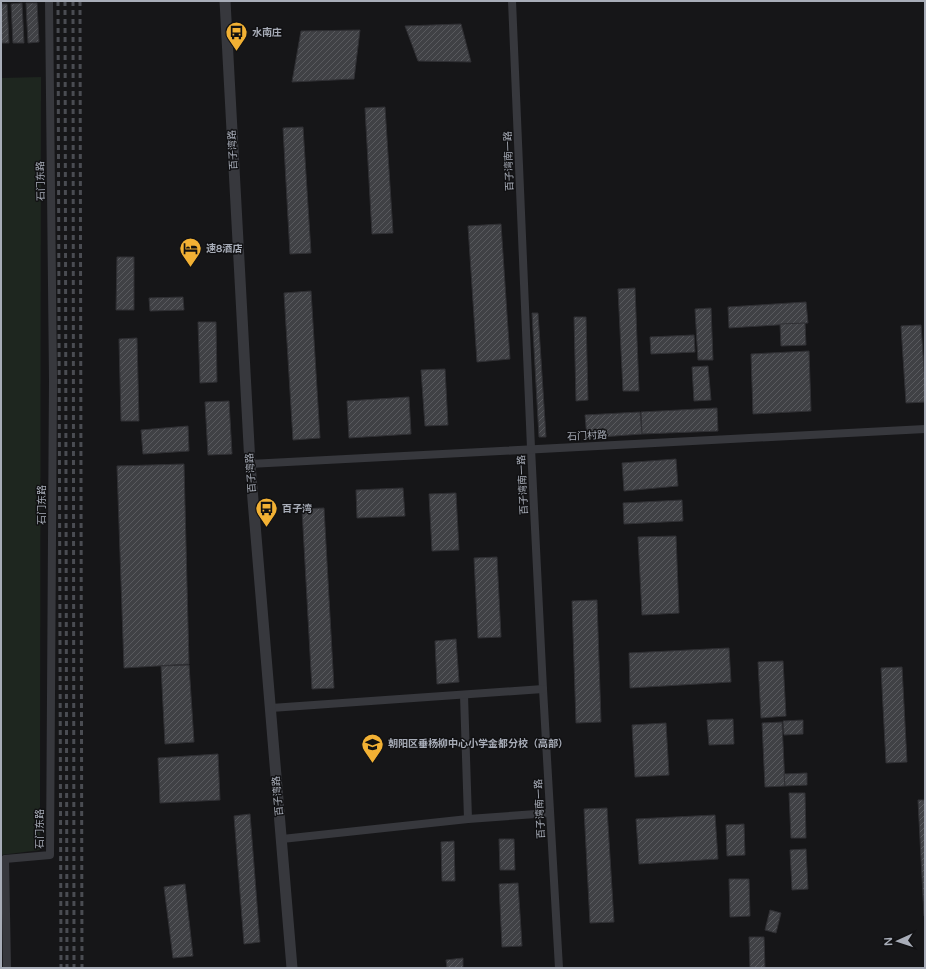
<svg xmlns="http://www.w3.org/2000/svg" width="926" height="969" font-family="'Varela Round','Noto Sans SC',sans-serif">
	<style>
		.green { fill: #1e261f }
		.building { fill: url(#building-hatch); stroke: #303034 }
		.lines { fill: none; stroke-linecap: round; stroke-linejoin: round }
		.minor { stroke: #37383d; stroke-width: 8 }
		.tertiary { stroke: #37383d; stroke-width: 11 }
		.rail { stroke: #4a4c52; stroke-width: 3; stroke-dasharray: 5 4; stroke-linecap: butt }
		.labels { text-anchor: middle; dominant-baseline: central; stroke-width: 3; stroke-linejoin: round; paint-order: stroke }
		.poi-label { font-size: 10px; font-weight: bold; fill: #a8adb8; stroke: #111113; text-anchor: start }
		.street-label { font-size: 10px; fill: #a8adb8; stroke: #111113 }
	</style>
	<defs>
		<pattern id="building-hatch" width="6" height="6" patternUnits="userSpaceOnUse"><rect width="6" height="6" fill="#404145"/><path d="M-1 1l2-2M0 6l6-6M5 7l2-2" fill="none" stroke="#595a5e"/></pattern>
	</defs>
	<rect width="100%" height="100%" fill="#161618"/>
	<path class="green" d="M41,77l-1,773 -39,5v-777z"/>
	<g class="building">
		<path d="M22,3l2,40h-11l-2,-39z"/>
		<path d="M26,3h11l2,39 -11,1z"/>
		<path d="M1,4h6l2,39h-8z"/>
		<path d="M461,24l10,38 -53,-1 -13,-35z"/>
		<path d="M360,30l-6,49 -62,3 9,-51z"/>
		<path d="M385,107l8,126 -21,1 -7,-126z"/>
		<path d="M303,127l8,126 -21,1 -7,-126z"/>
		<path d="M501,224l9,135 -33,3 -9,-136z"/>
		<path d="M117,257h17v53h-18z"/>
		<path d="M635,288l4,103h-16l-5,-102z"/>
		<path d="M311,291l9,147 -27,2 -9,-147z"/>
		<path d="M183,297l1,13 -34,1 -1,-13z"/>
		<path d="M806,302l2,21 -79,5 -1,-21z"/>
		<path d="M711,308l2,52h-15l-3,-51z"/>
		<path d="M532,313h6l8,124h-7z"/>
		<path d="M574,317h12l2,83 -12,1z"/>
		<path d="M198,322h18l1,60 -17,1z"/>
		<path d="M805,323l1,22 -25,1 -1,-22z"/>
		<path d="M921,325l4,61v16l-19,1 -5,-77z"/>
		<path d="M694,335l1,17 -44,2 -1,-17z"/>
		<path d="M137,338l2,83h-18l-2,-82z"/>
		<path d="M809,351l2,60 -58,3 -2,-60z"/>
		<path d="M708,366l3,34 -17,1 -2,-34z"/>
		<path d="M445,369l3,56 -23,1 -4,-56z"/>
		<path d="M409,397l2,37 -62,4 -2,-37z"/>
		<path d="M229,401l3,53 -24,1 -3,-53z"/>
		<path d="M717,408l1,23 -76,3 -1,-22z"/>
		<path d="M640,412l2,22 -55,4 -2,-23z"/>
		<path d="M188,426l1,25 -46,3 -2,-24z"/>
		<path d="M676,459l2,27 -54,5 -2,-28z"/>
		<path d="M184,464l5,200 -65,4 -7,-202z"/>
		<path d="M403,488l2,28 -48,2 -1,-28z"/>
		<path d="M456,493l3,57 -27,1 -3,-57z"/>
		<path d="M682,500l1,21 -59,3 -1,-21z"/>
		<path d="M324,508l10,180 -22,1 -10,-180z"/>
		<path d="M676,536l3,77 -37,2 -4,-78z"/>
		<path d="M497,557l4,80 -23,1 -4,-80z"/>
		<path d="M597,600l4,122 -25,1 -4,-122z"/>
		<path d="M456,639l3,43 -22,2 -2,-43z"/>
		<path d="M729,648l2,34 -101,6 -1,-35z"/>
		<path d="M783,661l3,55 -25,2 -3,-56z"/>
		<path d="M189,665l5,77 -29,2 -4,-78z"/>
		<path d="M902,667l5,95 -21,1 -5,-95z"/>
		<path d="M733,719l1,25 -25,1 -2,-25z"/>
		<path d="M803,720v14l-19,1 -1,-14z"/>
		<path d="M782,722l3,64 -20,1 -3,-64z"/>
		<path d="M666,723l3,52 -34,2 -3,-52z"/>
		<path d="M218,754l2,46 -60,3 -2,-45z"/>
		<path d="M807,773v12l-22,1 -1,-12z"/>
		<path d="M789,793h16l1,45h-15z"/>
		<path d="M918,800h7v116h-1z"/>
		<path d="M607,808l7,114 -24,1 -6,-114z"/>
		<path d="M250,814l10,128 -16,2 -10,-128z"/>
		<path d="M715,815l3,44 -79,5 -3,-45z"/>
		<path d="M744,824l1,31 -18,1 -1,-31z"/>
		<path d="M499,839h15l1,31h-15z"/>
		<path d="M454,841l1,40h-13l-1,-39z"/>
		<path d="M806,849l2,40 -16,1 -2,-40z"/>
		<path d="M729,879h20l1,37 -20,1z"/>
		<path d="M518,883l4,63 -20,1 -3,-63z"/>
		<path d="M185,884l8,72 -20,2 -9,-71z"/>
		<path d="M770,910l11,3 -5,20 -11,-3z"/>
		<path d="M749,937h15l1,31h-15z"/>
		<path d="M463,958v10h-16l-1,-8z"/>
	</g>
	<g class="lines">
		<g class="minor">
			<path d="M512,1l19,447 12,241 16,279"/>
			<path d="M250,464l675,-35"/>
			<path d="M464,695l4,124"/>
			<path d="M271,708l272,-19"/>
			<path d="M282,839l186,-20 82,-6"/>
			<path d="M7,968l-2,-109 45,-4 3,-475 -4,-379"/>
		</g>
		<path class="tertiary" d="M225,1l25,463 42,504"/>
		<g class="rail">
			<path d="M58,1l3,967"/>
			<path d="M65,1l2,967"/>
			<path d="M73,1l1,967"/>
			<path d="M80,1l2,967"/>
		</g>
	</g>
	<defs>
		<symbol id="bus-pin" viewBox="-11 -11 22 30"><path d="M0 17L-7.5 6A9.5 9.5 0 1 1 7.5 6Z" fill="#f2b134" stroke="#111113"/><path d="M-5-6H5V4H4V6H2V4H-2V6H-4V4H-5ZM-3.5-4V0h7V-4ZM-3.5 1.2v1.5H-2V1.2ZM2 1.2v1.5H3.5V1.2Z" fill="#111"/></symbol>
		<symbol id="hotel-pin" viewBox="-11 -11 22 30"><path d="M0 17L-7.5 6A9.5 9.5 0 1 1 7.5 6Z" fill="#f2b134" stroke="#111113"/><path d="M-6-4.5h1.5V1H6V5H4.5V3h-9V5H-6ZM-4 0a1.8 1.8 0 1 1 3.6 0ZM.5 0V-2.5h3Q6-2.5 6 0Z" fill="#111"/></symbol>
		<symbol id="school-pin" viewBox="-11 -11 22 30"><path d="M0 17L-7.5 6A9.5 9.5 0 1 1 7.5 6Z" fill="#f2b134" stroke="#111113"/><path d="M0-5L7-2L0 1L-7-2ZM-4 1L0 2.5L4 1V4Q0 6-4 4Z" fill="#111"/></symbol>
	</defs>
	<g fill-rule="evenodd">
		<use href="#bus-pin" x="224" y="20" width="25" height="34"/>
		<use href="#hotel-pin" x="178" y="236" width="25" height="34"/>
		<use href="#bus-pin" x="254" y="496" width="25" height="34"/>
		<use href="#school-pin" x="360" y="732" width="25" height="34"/>
	</g>
	<g class="labels">
		<g class="poi-label">
			<text x="252" y="33">水南庄</text>
			<text x="206" y="249">速8酒店</text>
			<text x="282" y="509">百子湾</text>
			<text x="388" y="744">朝阳区垂杨柳中心小学金都分校（高部）</text>
		</g>
		<g class="street-label">
			<text transform="translate(233 150) rotate(-93)">百子湾路</text>
			<text transform="translate(509 161) rotate(-92)">百子湾南一路</text>
			<text transform="translate(41 181) rotate(-91)">石门东路</text>
			<text transform="translate(587 436) rotate(-3)">石门村路</text>
			<text transform="translate(251 473) rotate(-94)">百子湾路</text>
			<text transform="translate(523 485) rotate(-93)">百子湾南一路</text>
			<text transform="translate(42 505) rotate(-90)">石门东路</text>
			<text transform="translate(278 796) rotate(-95)">百子湾路</text>
			<text transform="translate(540 809) rotate(-93)">百子湾南一路</text>
			<text transform="translate(40 829) rotate(-90)">石门东路</text>
		</g>
	</g>
	<rect width="926" height="969" fill="none" stroke="#a8adb8" stroke-width="4"/>
	<g transform="translate(898 941) rotate(267)" stroke="#111113" stroke-width="3" paint-order="stroke">
	<path d="M0-3L7 15L0 10L-7 15Z" fill="#a8adb8"/>
	<text y="-6" font-size="11" font-weight="bold" text-anchor="middle" fill="#a8adb8">N</text>
	</g>
</svg>
